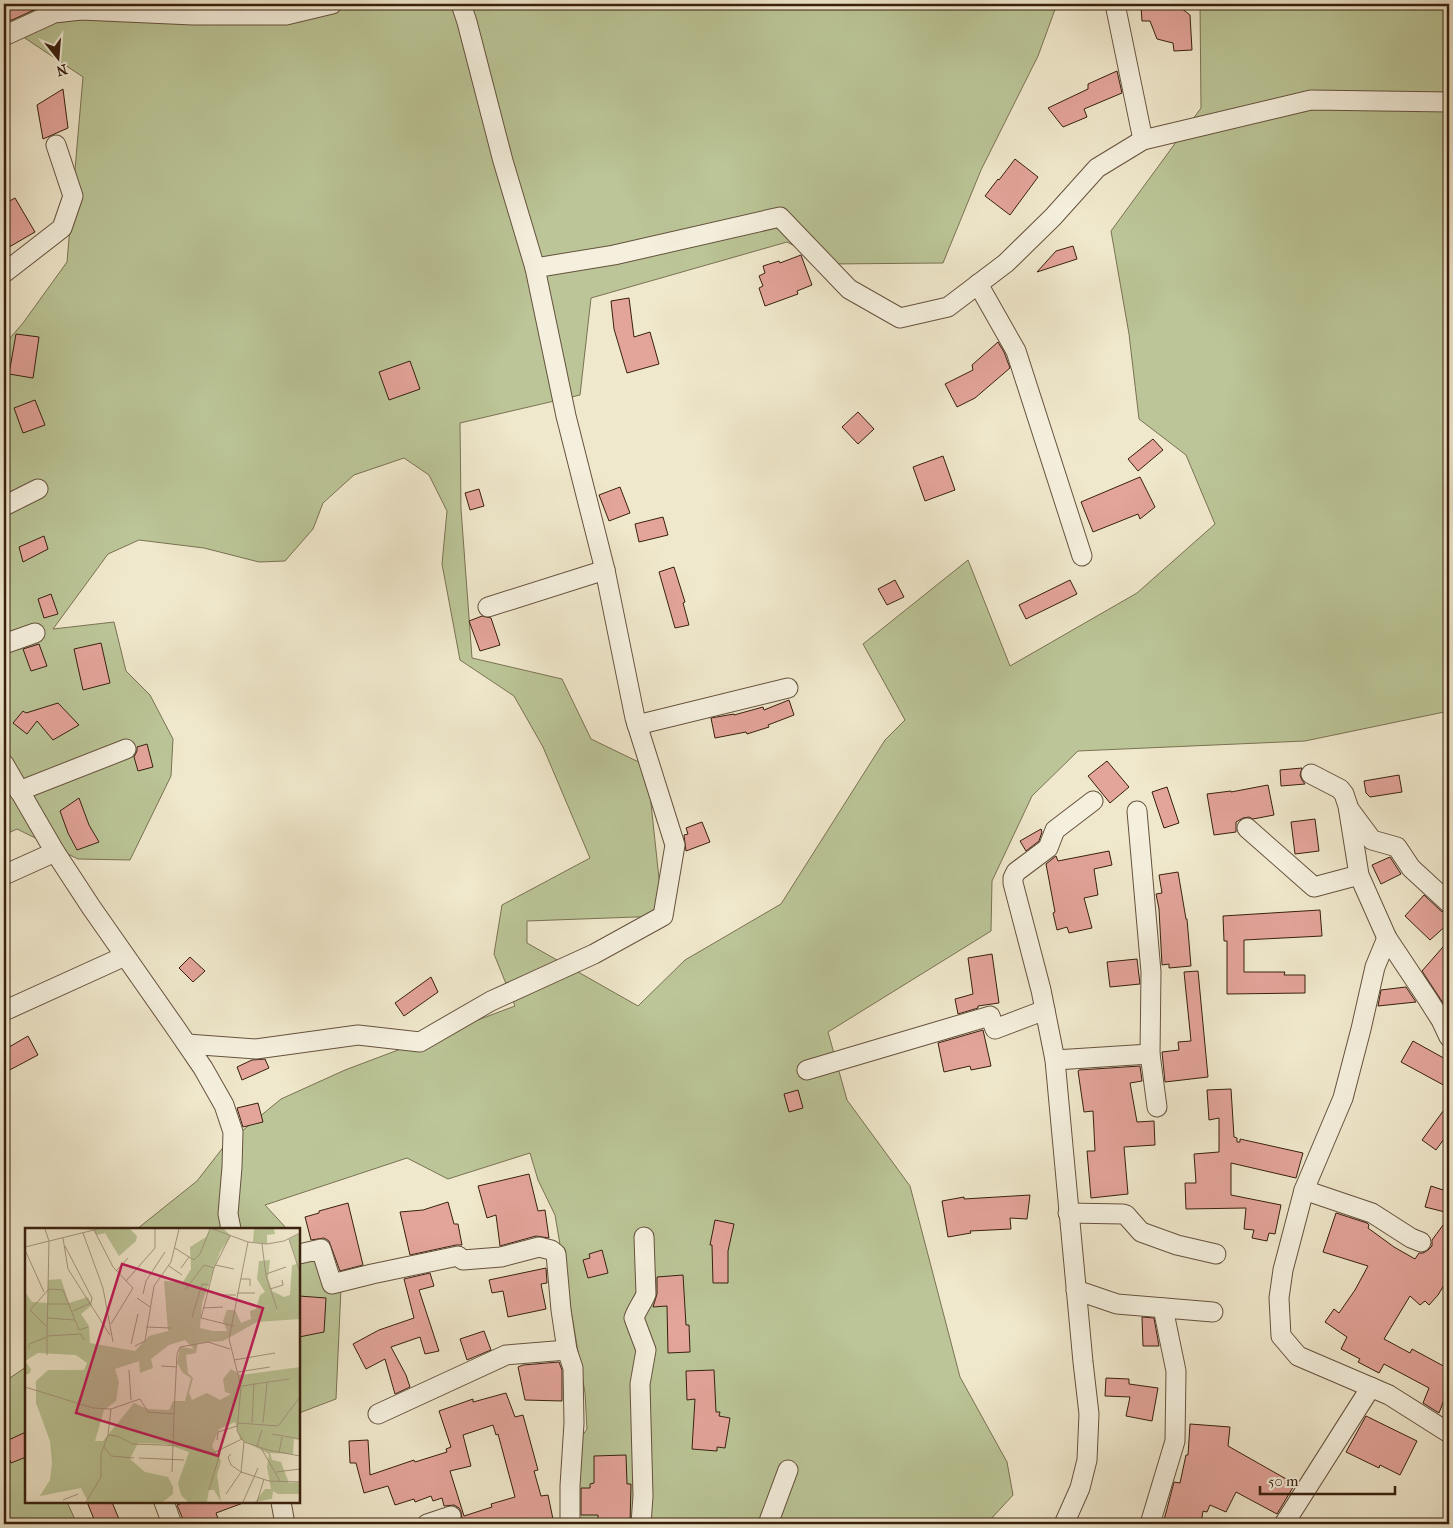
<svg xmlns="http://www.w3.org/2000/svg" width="1453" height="1528" font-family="'IM FELL French Canon',serif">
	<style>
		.green { fill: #bbc597; stroke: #7a7253 }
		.building { fill: #e3a49a; stroke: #38200f; fill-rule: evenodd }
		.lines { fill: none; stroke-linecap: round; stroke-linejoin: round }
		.street-casing { stroke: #66523e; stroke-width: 21 }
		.street { stroke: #f5f0de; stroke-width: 19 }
		.inset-road { fill: none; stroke: #a69880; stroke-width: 1 }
		.view { fill: #c2185b; fill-opacity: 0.15; stroke: #c2185b; stroke-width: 2.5 }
		.inset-edge { fill: none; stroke: #38200f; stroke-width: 2.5 }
	</style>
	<rect width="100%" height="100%" fill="#f0e8cc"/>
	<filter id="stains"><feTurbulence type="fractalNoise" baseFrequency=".004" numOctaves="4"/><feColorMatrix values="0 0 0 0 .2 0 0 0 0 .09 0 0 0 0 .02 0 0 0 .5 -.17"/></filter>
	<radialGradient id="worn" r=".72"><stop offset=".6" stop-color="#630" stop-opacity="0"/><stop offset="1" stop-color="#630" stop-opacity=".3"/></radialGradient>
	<g class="green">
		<path d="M4,4h1053l-19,52 -57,114 -38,93 -115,1 -41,-22 -196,56 -11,97 -120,28 1,86 11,149 90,21 29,60 56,27 16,150 -136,5v22l111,63 47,-46 96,-56 104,-164 20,-20 -42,-76 105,-84 42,106 127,-73 78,-69 -29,-69 -47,-36 -10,-85 -18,-103 90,-123 -1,-104h249v707l-144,30 -227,10 -46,45 -40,85 -1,50 -163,101 19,68 63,86 50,191 47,85 6,33 -23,25 -32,4h-395l6,-69 18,-26 -2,-36 -30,-178 -17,-35 -8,-27 -82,26 -41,-21 -142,47 22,24h-150l60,-48 28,-36 56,-46 64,-29 170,-64 -21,-52 8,-49 88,-47 -47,-111 -29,-51 -54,-36 -18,-96 5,-53 -18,-36 -25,-17 -50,17 -31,28 -10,26 -28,32 -26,1 -55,-14 -65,-8 -31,14 -55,75 61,-7 12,49 24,24 23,44 -2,37 -41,84 -52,-1 -61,-30 -13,6v-490l19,-22 44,-61 16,-185 -79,-53z"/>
		<path d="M299,1242l42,46 -5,111 -37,14z"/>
		<path d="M26,1367v135h41l10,22h-73v-142z"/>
	</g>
	<g class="building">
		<path d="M6,4h41l-35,16h-4z"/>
		<path d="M1149,4h27l14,11 2,35 -18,1 -1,-8 -16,-4 -7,-18h-8l-1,-14 8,-1z"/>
		<path d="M1117,71l5,22 -38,16 3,8 -24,10 -15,-19 40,-19v-5z"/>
		<path d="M63,89l5,39 -25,11 -6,-34z"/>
		<path d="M1015,159l23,18 -28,38 -25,-19 13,-17 1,1z"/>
		<path d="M15,198l20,34 -31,18v-46z"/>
		<path d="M1073,246l4,13 -40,13 19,-21z"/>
		<path d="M801,255l11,30 -15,6 1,3 -33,12 -6,-18 4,-2 -4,-10 6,-3 -2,-7 16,-5 1,2z"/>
		<path d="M629,298l5,39 16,-5 9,32 -32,9 -13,-44 -3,-28z"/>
		<path d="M16,334l23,3 -6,41 -24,-4z"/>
		<path d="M998,342l6,10 6,16 -35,30 -18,9 -12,-23 28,-14 -1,-5z"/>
		<path d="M410,361l10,28 -31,11 -10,-28z"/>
		<path d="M35,400l10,25 -22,8 -9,-25z"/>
		<path d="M858,412l16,17 -16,15 -16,-17z"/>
		<path d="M1153,439l10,11 -25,21 -10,-12z"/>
		<path d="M943,456l12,34 -30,11 -12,-34z"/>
		<path d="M1140,477l15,30 -15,12 -2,-5 -45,18 -12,-30z"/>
		<path d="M620,487l10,26 -21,8 -10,-26z"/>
		<path d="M479,489l5,17 -14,4 -5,-17z"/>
		<path d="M663,517l5,18 -29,7 -4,-18z"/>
		<path d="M44,536l4,13 -25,13 -4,-15z"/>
		<path d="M674,567l11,35 -2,1 6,22 -14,3 -16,-56z"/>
		<path d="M895,580l9,17 -17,8 -9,-16z"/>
		<path d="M1070,580l7,14 -51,25 -7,-14z"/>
		<path d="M51,594l7,20 -14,4 -6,-19z"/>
		<path d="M482,616l9,2 9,27 -20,6 -11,-30z"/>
		<path d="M101,643l9,40 -27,7 -9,-41z"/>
		<path d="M39,644l8,22 -16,5 -8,-22z"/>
		<path d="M789,700l5,15 -26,10 1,2 -22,7 -1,-2 -31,6 -4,-20 23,-4v1l29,-8 1,3z"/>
		<path d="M58,703l21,22 -26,15 -16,-19 -10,13 -14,-11 10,-12 3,2z"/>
		<path d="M147,744l6,23 -15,4 -4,-14 3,-6v-4z"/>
		<path d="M1107,761l22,26 -19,16 -22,-27z"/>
		<path d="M1302,768l-2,7 2,5 3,4 -24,2 -1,-16z"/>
		<path d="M1399,775l3,17 -32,5 -4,-4 -2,-12z"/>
		<path d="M1268,785l6,30 -21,4 -4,-2 -6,1 -7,4v10l-22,3 -7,-41 24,-3v1z"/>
		<path d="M1167,787l12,36 -15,5 -12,-36z"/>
		<path d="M79,798l10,27 10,17 -22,8 -9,-17 -8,-22z"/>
		<path d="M1315,819l4,32 -24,3 -4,-32z"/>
		<path d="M702,822l8,20 -24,9 -2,-16 4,-1 -2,-6z"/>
		<path d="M1041,829l1,3 -3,9 -13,10 -6,-10z"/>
		<path d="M1109,851l3,14 -18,4 4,26 -14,3 8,30 -23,5 -2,-6 -10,3 -4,-17 2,-1 -9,-48 10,-8 2,5z"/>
		<path d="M1390,857l11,17 -20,10 -9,-19z"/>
		<path d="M1178,872l8,47h1l4,47 -22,2v-4l-7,1 -3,-56 -3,-15 6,-1 -3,-18z"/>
		<path d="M1424,895l17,16 8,3v9l-19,17 -25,-24z"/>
		<path d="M1320,910l2,26 -78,4v32h41l-1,3h21v18l-78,1v-53h-3l-1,-25z"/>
		<path d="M1449,940v72l-27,-41z"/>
		<path d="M992,954l7,49 -21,3v2l-20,6 -3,-15 18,-5 -5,-36z"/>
		<path d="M190,957l15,14 -12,11 -14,-14z"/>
		<path d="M1137,959l3,25 -30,3 -3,-25z"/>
		<path d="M1198,971l10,106 -43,5 -3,-30 17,-2 -1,-8 13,-1 -7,-69z"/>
		<path d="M431,977l7,15 -34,24 -9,-13z"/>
		<path d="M1406,987l10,15 -38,4 3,-16z"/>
		<path d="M983,1030l8,36 -20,4 -1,-4 -26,6 -6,-29z"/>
		<path d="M28,1036l10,19 -34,18v-23z"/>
		<path d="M1413,1041l36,20v27l-48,-26z"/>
		<path d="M265,1059l4,9 -27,12 -5,-13 15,-7z"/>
		<path d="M1140,1066l2,15 -12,2 7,39 17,-1 1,24 -31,2 4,47 -37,4 -4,-47h8l-2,-40 -9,1 -6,-41 1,-1z"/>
		<path d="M1231,1089l3,48 3,1v4h3v-3l63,14 -7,25 -65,-15v32l50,10 -6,29 -6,-1 -2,8 -15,-3 2,-8 -10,-1 2,-21 -60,1 -1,-26h11l-2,-29 25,-2v-34l-10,2 -2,-30z"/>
		<path d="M798,1090l5,18 -14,4 -5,-18z"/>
		<path d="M258,1103l5,19 -20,5 -6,-19z"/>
		<path d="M1449,1103v29l-13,18 -14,-10z"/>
		<path d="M529,1174l9,37 7,-1 4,28 -13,-2 -36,10 -4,-31 -9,3 -9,-32z"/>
		<path d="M1431,1186l18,6v21l-24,-6z"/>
		<path d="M1030,1195l-3,24 -17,-1 1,11 -41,2 1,2 -23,4 -6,-36 22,-4v2z"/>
		<path d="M448,1202l6,22h4l4,21h-6l-46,10 -10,-43 23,-2z"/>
		<path d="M348,1203l15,62 -23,6 -11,-30 -5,-3 -13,2 -6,-23 14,-4v-2z"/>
		<path d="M1336,1213l31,10 2,2 -1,3 26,19 21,12 4,-6h4l5,-3 4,-4v-6l17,-23v60l-11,18 -9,10 -4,-4 -5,4 -10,-9 -26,43 26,14 2,-4 37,20v18l-10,26 -16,-10 6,-15 -45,-24 -5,9 -21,-11 2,-3 -19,-10 6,-12 -22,-15 9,-13 5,4 16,-23 13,-24 -45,-14z"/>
		<path d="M715,1220l19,4 -6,27v32h-15l-1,-38h-2z"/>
		<path d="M602,1250l6,23 -20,5 -5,-18 7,-2 -1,-4z"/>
		<path d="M546,1268l1,15 -6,1 5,25 -38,8 -5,-26 -11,2 -3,-13z"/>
		<path d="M430,1273l4,13 -15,4 20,61 -14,3 -5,-17 -29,10 15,28 4,12 -15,7 -10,-35 -19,10 -13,-25 26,-14 35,-12 -10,-39z"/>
		<path d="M683,1275l3,50h3l1,27 -22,1 -1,-47 -14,1 4,-13v-17z"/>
		<path d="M299,1296l27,2 -2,34 -25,5z"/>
		<path d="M1142,1317l12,1 5,28h-16z"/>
		<path d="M484,1331l7,19 -24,10 -7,-21z"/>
		<path d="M559,1362l3,8v31l-37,-1 -7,-33 5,-2z"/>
		<path d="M714,1370l2,42h4l-1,4 11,2 -5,30 -8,-1v4l-25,-2 3,-50 -8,1 -1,-29z"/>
		<path d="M1106,1378l23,1v5l29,4 -6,33 -26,-5 4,-19 -25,-1z"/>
		<path d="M506,1393l9,24 8,-2 15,55 -4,1 7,25 7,-1 6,29h-96l4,-5 -1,-7 -2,-4 -5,-3 -10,1 -2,-8 -9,3 -2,-5 -16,6 -1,-3 -19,6 -7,-19 -24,7 -8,-30h-6l-1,-22 19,-1 2,35 44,-15 1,2 32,-10 -1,-3 5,-2 -12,-36 34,-12v3zM493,1425l3,10 2,-1 17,63 -24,7 1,3 -28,9 -14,-45 21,-5 -8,-31z"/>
		<path d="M1366,1416l51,25 -17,34 -20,-10 -1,3 -33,-16z"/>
		<path d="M1190,1424l40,3 -2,19 67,38 -18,30 -41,-22 -10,20 -16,-7 -3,7 -4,-1 -2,13h-38l11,-42 6,1 6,-28h2z"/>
		<path d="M26,1432v25l-15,6 -7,-17v-4z"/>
		<path d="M626,1455l1,29h4l-1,40h-32v-9h-17v-27h9v-4l4,-1v-27z"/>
		<path d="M87,1502h25l9,22h-25z"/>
		<path d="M185,1502h58v1l-27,10 4,11h-35l-8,-19z"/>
	</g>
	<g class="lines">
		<defs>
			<g id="street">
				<path d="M461,4l6,18 36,139 32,107 79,-13 166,-38 69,72 51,29 48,-11 58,-44 47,-46 44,-49 46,-28 168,-40 138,2"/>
				<path d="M1115,4l28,136"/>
				<path d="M4,36l50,-23 27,-3 112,5h93l46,-11"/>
				<path d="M4,273l58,-45 11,-32 -17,-51"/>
				<path d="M978,284l38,67 66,205"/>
				<path d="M4,506l34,-17"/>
				<path d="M488,607l117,-37"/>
				<path d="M4,644l31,-11"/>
				<path d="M637,725l151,-37"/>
				<path d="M4,764l51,88 36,55 86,123 26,38 21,37 9,27 -1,35 -4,47 3,15"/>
				<path d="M1311,774l29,15 4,5 4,12 11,69 28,63 40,60 14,22 8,17"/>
				<path d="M19,791l107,-42"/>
				<path d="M1349,809l23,31 25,7 14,21 38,35"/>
				<path d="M1137,811l14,161 -1,82 7,53"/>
				<path d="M1247,828l67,59 45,-12"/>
				<path d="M4,875l51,-23"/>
				<path d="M1387,938l-12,29 -14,62 -18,69 -39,92 -21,80 -4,28 2,38 17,20 91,39 60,38"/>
				<path d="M4,1011l121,-55"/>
				<path d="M187,1044l69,5 102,-14 62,7 71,-41 103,-47 69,-38 12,-71 -40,-127 -30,-148 -39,-154 -31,-148"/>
				<path d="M1055,1060l95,-6"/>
				<path d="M807,1070l183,-54 5,13 50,-19"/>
				<path d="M1304,1190l68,23 39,25 10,4"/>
				<path d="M1068,1213l55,1 3,1 15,17 36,13 39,9"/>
				<path d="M299,1254l22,-5 11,35 40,-10 86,-18 5,4 38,-3 38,-10 12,3 5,4 5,56 6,40 6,18 1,55 -4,63v38"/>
				<path d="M1076,1290l41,14 96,8"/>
				<path d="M378,1414l128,-59 61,-5"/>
				<path d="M164,1502l8,22"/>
				<path d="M281,1502l4,22"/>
				<path d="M427,1524l24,-8"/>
				<path d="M641,1524l2,-28 -3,-112 6,-34 -12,-32c3,-9 9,-16 12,-24l-2,-57"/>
				<path d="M768,1524l20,-54"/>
				<path d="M1064,1524l16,-36 7,-28 2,-46 -6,-52 -28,-302 -14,-70 -28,-107v-5l3,-6 32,-24 7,-18 38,-29"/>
				<path d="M1150,1524l25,-83 1,-70 -13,-63"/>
				<path d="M1284,1524l87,-137"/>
			</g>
		</defs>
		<use href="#street" class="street-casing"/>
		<use href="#street" class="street"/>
	</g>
	<g transform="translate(25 1228)">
		<rect width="275" height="275" fill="#f0e8cc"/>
		<path d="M48,1h57l7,7 -1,5 -17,15 -14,-23 -8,2 -4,-5zM185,1h14l7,7 -11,16 -18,51 -2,25 13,3h14l-4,-10 4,-11h8l6,13 10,-4 -1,-8 6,-2 4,-14 5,-3 -8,-13 2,-18 11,-1 -2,18 4,13 12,6 6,-2 2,-30 5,-1 -8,-25 11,-6v86l-43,3 -34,19 -25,2 -2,10 -10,2 2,18 5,5 -4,15 3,7 15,-7 13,7 11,-6 -6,-2 -2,-13 8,-10 10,6 59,-8v73l-6,-1 -1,15 -23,-1 2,7 9,2 8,21 11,-1v12h-22l-5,-3 -1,8 -17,3 10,-13h6l-4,-22 2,-13 -29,-15 -5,-17 -16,7 -7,17 9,15 -4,14 4,27 -7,-12h-5l-2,12h-19l-7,-7 -3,-12 11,-31 -23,-8 -28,-1 -8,16 15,13 23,5 5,10v7l-10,8h-75l-7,-14 -41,8 -4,6 14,-22 2,-17 -2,-22 -14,-38v-22l12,-11h36l3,-7 -11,-8 -38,-2 -13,8 6,8 -1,4 -5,2v-83l7,10 16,1v-23l13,-1 8,24 19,-6 4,8 -11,9 8,12 1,17 45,8 14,-15 19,-5 -4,-50 19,1 8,-13 -1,-22 16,-10zM160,112l9,9 -14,-2 -3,16 6,10 8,5 -6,23h-12l-4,9 -21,-1 -14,-6 -31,38h-8l9,-31 12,-9 3,-19 -4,-13 24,-8 1,12 13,-5 -2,-9 18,-14zM229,1h20l1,5 -8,1v9l-14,-2z" fill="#bbc597" fill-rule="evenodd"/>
		<path class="inset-road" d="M188,1l35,13 19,2 17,-3 16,-8M69,2l19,37 20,21 -22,36M58,5l20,55 10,54M205,8l-16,32 -13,50 33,8M38,10l5,31 42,66M264,11l11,34M223,14l-19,97 12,48 -4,44 7,11 24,8 32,6M237,16l4,32 11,33M40,18l27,52 -1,5 -18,8M0,19l73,-18M150,20l14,9M0,22l19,42M190,37l19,4M144,38l13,9M156,40l8,-11 5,3 6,-6 10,-25M91,43l12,-13M241,46l20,-7M216,51h9v7M101,53l29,-33v-19M245,61l13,-4 -1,-5M160,62l19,-25 10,3M212,65h18M118,66l3,-13 19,-29M194,67h17M112,70l13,9M23,76h22M178,80l20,-1M167,89l10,-33 7,1M23,90l26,2M22,99l-17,-17 19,-21 14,1 16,40 9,-3M121,99l25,1M22,108l34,-2 3,6M22,110v17M106,116l7,-30M110,118l10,-5 9,-55 17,-24 8,-33M4,121v-5l18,-7 2,-96 -4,-12M209,132l41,-7M136,138l16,1M104,142l2,30M213,144l32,-5M217,158l47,-7M0,159l68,21 18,1 29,-10 8,13 26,2 -2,58M149,186l3,-60 3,-7 28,-5 22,7M213,195l40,3 22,-29M227,195l2,-40M238,195l4,-40M247,206l28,5M83,207l9,1 16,8 57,2 23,7 29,-14M192,212l1,-8 19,-6M232,218l5,-16M79,219l7,9 23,2M236,220l19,33M254,225l3,-16M206,226l-3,3 3,8 10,7 28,9 31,1M114,230l45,2M251,244l24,-3M184,262l11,-37M201,266l15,-22 3,-30M38,272l15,-6M61,274l15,-25v-23l7,-19 3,-26M218,274l15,-34M232,274l7,-23"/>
		<path class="view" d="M97,36l141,44 -45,148 -142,-43z"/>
		<rect width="275" height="275" class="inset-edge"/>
	</g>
	<rect width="1453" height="1528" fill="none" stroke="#f0e8cc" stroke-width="20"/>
	<rect x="5" y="5" width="1443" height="1518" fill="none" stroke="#38200f" stroke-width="2.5"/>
	<rect x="10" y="10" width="1433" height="1508" fill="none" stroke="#38200f"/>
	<g transform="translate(58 58) rotate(163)" stroke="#f5f0de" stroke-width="4" paint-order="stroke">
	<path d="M0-4L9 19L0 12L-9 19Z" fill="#38200f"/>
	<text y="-8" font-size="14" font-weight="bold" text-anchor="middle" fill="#38200f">N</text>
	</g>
	<path d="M1260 1486v8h135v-8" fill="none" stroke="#38200f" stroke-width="2.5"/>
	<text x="1268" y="1486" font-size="15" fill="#38200f" stroke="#f5f0de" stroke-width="4" paint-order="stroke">50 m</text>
	<rect width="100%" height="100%" filter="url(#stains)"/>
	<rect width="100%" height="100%" fill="url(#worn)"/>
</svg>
